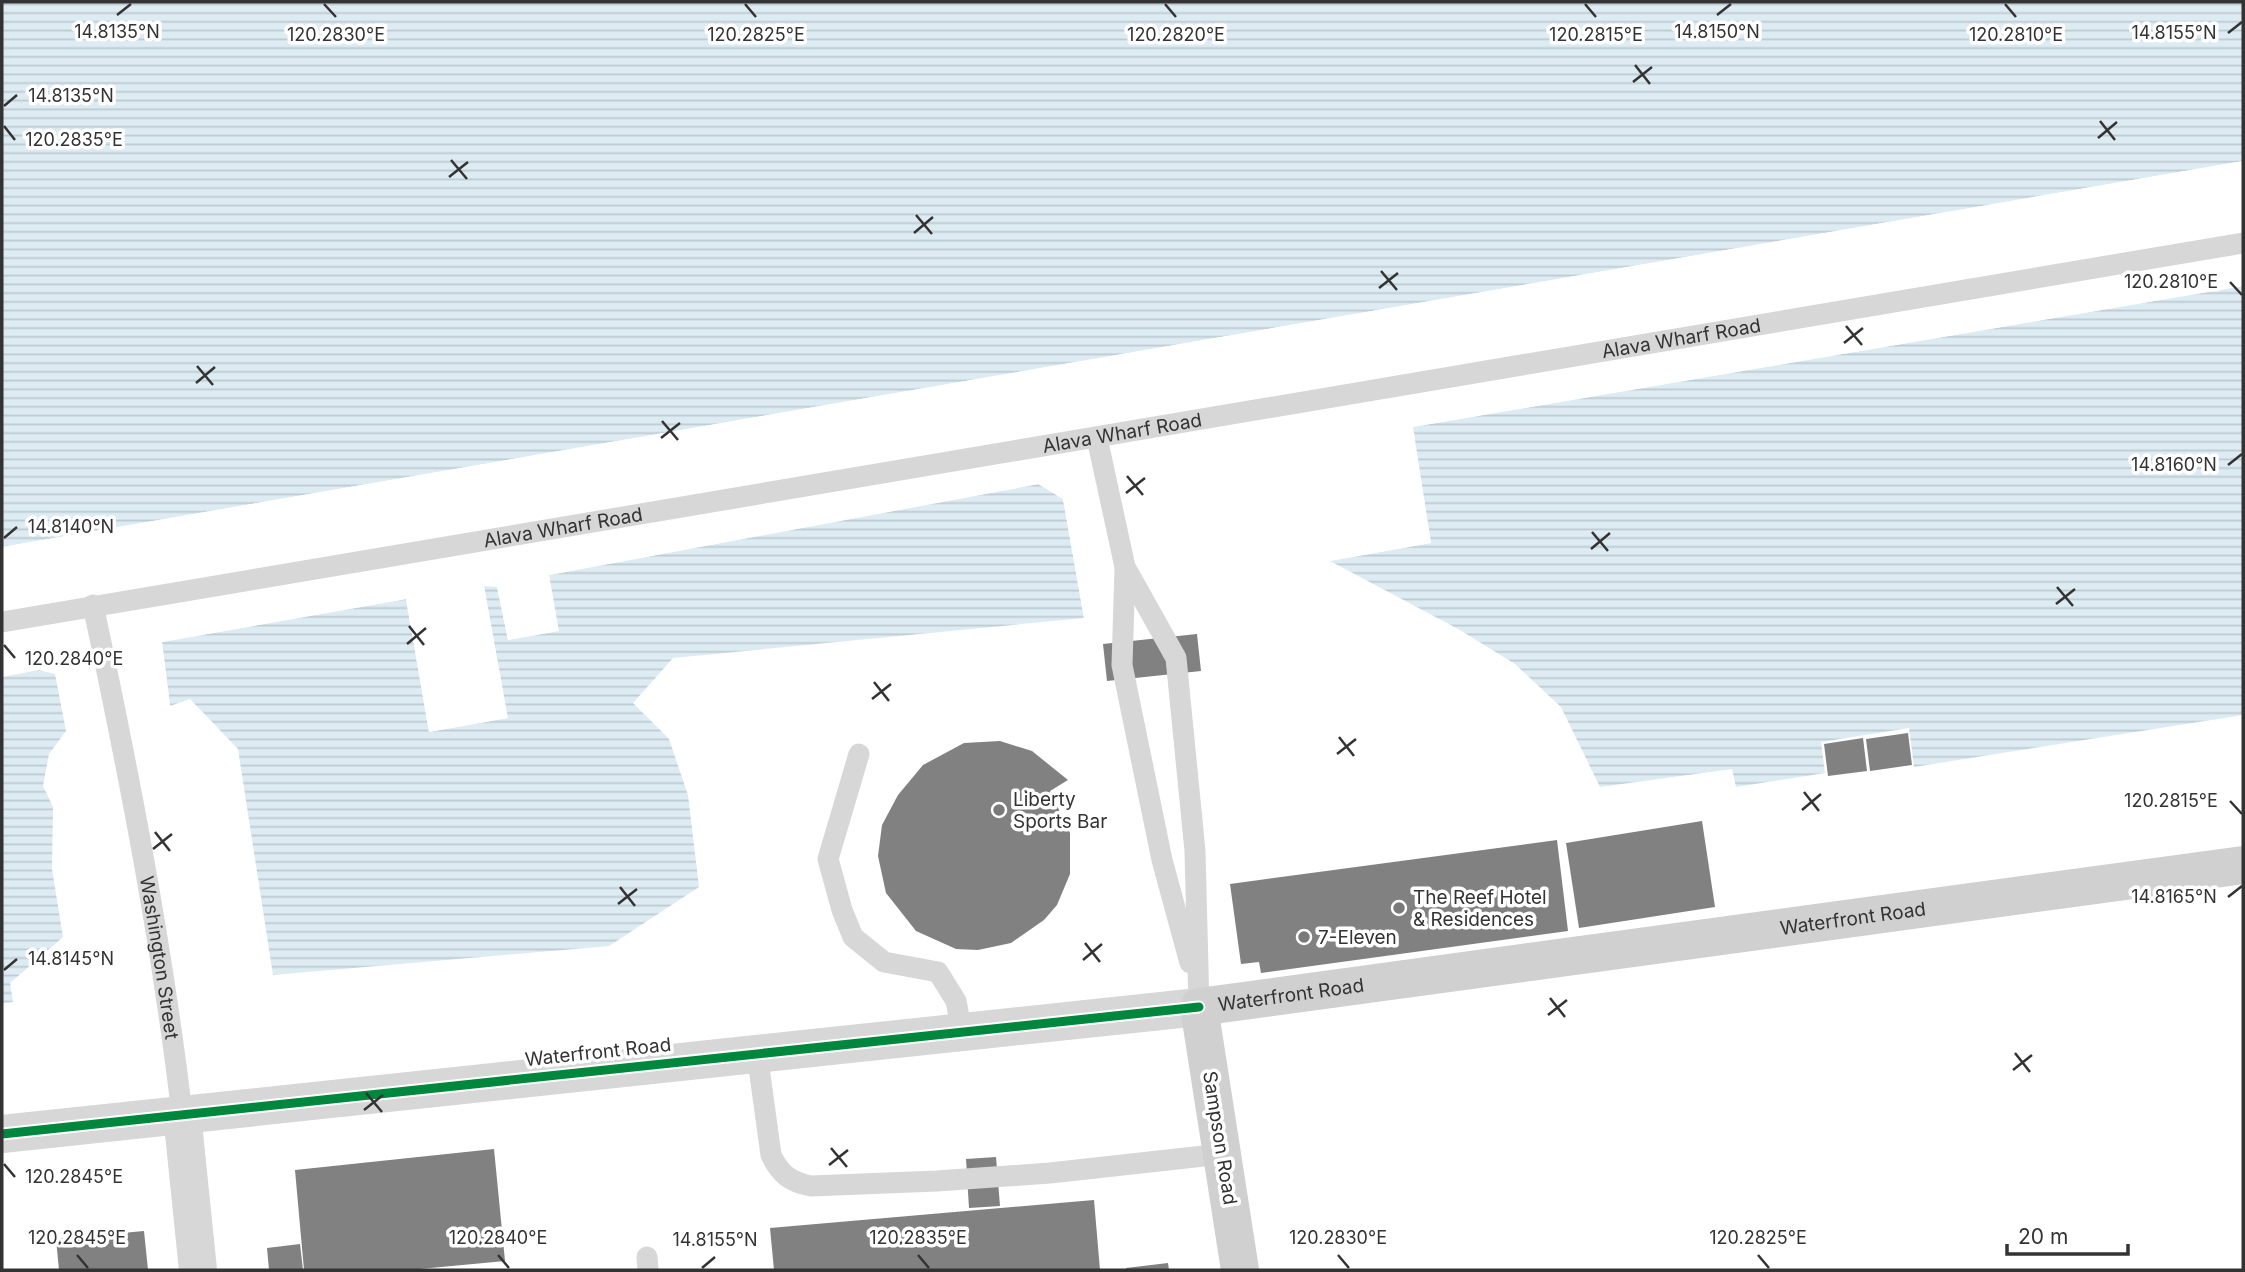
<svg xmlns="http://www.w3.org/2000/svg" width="2245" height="1272" font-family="Inter,sans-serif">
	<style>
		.water { fill: url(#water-rules) }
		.pier { fill: #fff }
		.building { fill: #818181 }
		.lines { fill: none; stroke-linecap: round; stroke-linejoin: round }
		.lane { stroke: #d7d7d7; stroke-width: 21 }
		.street { stroke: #d7d7d7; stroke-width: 38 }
		.secondary { stroke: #d0d0d0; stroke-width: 38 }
		.cycleway-casing { stroke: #fff; stroke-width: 13 }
		.cycleway { stroke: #00873e; stroke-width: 9 }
		.ticks { fill: none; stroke: #333; stroke-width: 2.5 }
		.poi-dot { fill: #7a7a7a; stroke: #fff; stroke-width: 2.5 }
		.labels { text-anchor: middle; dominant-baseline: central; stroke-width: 7; stroke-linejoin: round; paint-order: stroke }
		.street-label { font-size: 19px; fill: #333; stroke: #fff }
		.poi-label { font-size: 19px; fill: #333; stroke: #fff; text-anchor: start }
		.ticks-label { font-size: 18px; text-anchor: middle; fill: #333; stroke: #fff; stroke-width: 7; stroke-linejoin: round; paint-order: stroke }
	</style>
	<defs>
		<pattern id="water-rules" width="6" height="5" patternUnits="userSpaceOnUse" patternTransform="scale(1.75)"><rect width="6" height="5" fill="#ddebf3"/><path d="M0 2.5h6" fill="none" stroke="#becad1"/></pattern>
	</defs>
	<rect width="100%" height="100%" fill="#fff"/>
	<g class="water">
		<path d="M2,2h2241v159l-2241,386z"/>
		<path d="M2243,286v429l-329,52 -5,-39 -88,14 4,31 -89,14 -4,-18 -132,18 -39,-80 -46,-43 -55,-34 -130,-69 101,-18 -19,-116z"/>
		<path d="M1039,484l24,15 21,119 -411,40 -40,45 36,36 19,56 11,92 -90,59 -336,29 -35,-226 -48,-50 -20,7 -8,-64 244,-43 23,133 78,-14 -23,-132h13l11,54 50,-9 -9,-56z"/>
		<path d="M39,670l16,4 11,57 -17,23 -6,32 10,21 -1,62 11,68 -53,46 3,19 -11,1v-326z"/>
	</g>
	<g class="pier">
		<path d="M2243,161v4l-2241,386v-4z"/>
		<path d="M2243,283v3l-830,141 18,116 -101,18v-4l97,-17 -18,-112 2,-4z"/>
		<path d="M1038,480l28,18 22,119 -4,1 -21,-119 -25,-15 -489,91 10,56 -51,9 -11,-53 -13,-1 24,132 -79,14 -23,-133 -244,43 8,64h-3l-9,-64 2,-3 246,-43 4,3 22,129 72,-12 -24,-129 3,-4 17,2 10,51 45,-8 -10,-52 3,-4z"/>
	</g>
	<g class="building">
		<path d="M1197,634l4,37 -94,10 -4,-37z"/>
		<path d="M1908,733l4,32 -42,6 -4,-32z"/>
		<path d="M1863,738l4,33 -39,5 -4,-32z"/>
		<path d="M1000,741l32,10 36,29 -18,11 20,42v41l-13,31 -13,15 -33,23 -33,7 -22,-1 -40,-18 -30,-38 -8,-37 4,-31 16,-30 25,-30 41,-22z"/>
		<path d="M1702,821l13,86 -136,21 -13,-85z"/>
		<path d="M1557,840l11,91 -307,42 -2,-11 -18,2 -11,-80z"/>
		<path d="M494,1149l11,112 -96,9h-105l-9,-100z"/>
		<path d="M996,1157l4,49 -31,2 -3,-49z"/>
		<path d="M1094,1200l6,70h-326l-4,-42z"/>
		<path d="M144,1231l4,39h-89l-3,-31z"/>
		<path d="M300,1244l3,26h-34l-2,-22z"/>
		<path d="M1168,1263l1,7h-42l-1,-2z"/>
	</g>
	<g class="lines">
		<g class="lane">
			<path d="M1097,438l28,129 51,91 19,193 4,156"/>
			<path d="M1125,569l-3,96 40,195 28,103"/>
			<path id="s1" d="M93,605c36,169 69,338 89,509"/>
			<path id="s2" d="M2,622l2241,-379"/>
			<path d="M859,754l-31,105 14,51 11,27 31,25 54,10 18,29 6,31"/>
			<path d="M757,1053l14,102c9,19 19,27 40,31l126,-5 113,-8 172,-19"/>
			<path d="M647,1257l1,13"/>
		</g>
		<g class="street">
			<path d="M182,1114l16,156"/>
			<path d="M2,1134l1197,-127"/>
		</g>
		<path class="secondary" id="s3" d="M1240,1270l-41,-263 1044,-142"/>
		<defs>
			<path id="cycleway" d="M2,1134l1197,-127"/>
		</defs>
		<use href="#cycleway" class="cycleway-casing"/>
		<use href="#cycleway" class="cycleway"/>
	</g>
	<path class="ticks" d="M324,4l12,13M745,4l11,13M1165,4l11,13M1585,4l11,13M2005,4l11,13M117,15l14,-11M1717,15l14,-11M2228,33l14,-11M1635,65l15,19M1633,82l19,-15M4,106l13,-11M2100,121l15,19M4,126l11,14M2098,138l19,-16M451,160l16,19M449,177l19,-15M916,215l16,19M914,233l19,-16M1381,271l16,19M2230,282l12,13M1379,288l19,-15M1846,326l16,19M1844,343l19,-15M197,366l16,19M196,383l19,-16M662,421l16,19M661,438l19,-15M2228,465l14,-11M1127,476l16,19M1126,493l19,-15M1592,532l16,19M4,538l13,-11M1591,549l19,-16M2057,587l16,19M2056,604l19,-15M409,626l15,19M407,644l19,-16M4,645l11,13M874,682l15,19M872,699l19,-15M1339,737l15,19M1337,754l19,-15M1804,792l15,19M2230,801l12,13M1802,810l19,-16M155,832l15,19M153,849l19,-15M620,887l15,19M2228,897l14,-11M618,904l19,-15M1085,943l15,19M1083,960l19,-16M4,970l13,-11M1550,998l15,19M1548,1015l19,-15M2015,1053l15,19M2013,1070l19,-15M366,1093l16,19M364,1110l19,-15M831,1148l16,19M4,1164l11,13M829,1165l19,-15M77,1255l11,13M498,1255l11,13M918,1255l11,13M1338,1255l11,13M1758,1255l11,13M702,1268l13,-11"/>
	<g class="poi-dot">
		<circle cx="999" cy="810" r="7"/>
		<circle cx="1399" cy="908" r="7"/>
		<circle cx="1304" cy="937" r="7"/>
	</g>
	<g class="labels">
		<g class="street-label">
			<text stroke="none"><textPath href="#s2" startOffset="1703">Alava Wharf Road</textPath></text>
			<text stroke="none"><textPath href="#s2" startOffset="1136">Alava Wharf Road</textPath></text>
			<text stroke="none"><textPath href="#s2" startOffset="569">Alava Wharf Road</textPath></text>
			<text stroke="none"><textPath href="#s3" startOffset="926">Waterfront Road</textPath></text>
			<text stroke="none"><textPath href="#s1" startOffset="359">Washington Street</textPath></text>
			<text stroke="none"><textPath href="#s3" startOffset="359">Waterfront Road</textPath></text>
			<text transform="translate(598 1052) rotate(-6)">Waterfront Road</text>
			<text transform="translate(1220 1138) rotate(81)">Sampson Road</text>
		</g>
		<g class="poi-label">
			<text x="1013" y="799">Liberty<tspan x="1013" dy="22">Sports Bar</tspan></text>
			<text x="1413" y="897">The Reef Hotel<tspan x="1413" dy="22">&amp; Residences</tspan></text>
			<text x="1318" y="937">7-Eleven</text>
		</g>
	</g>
	<g class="ticks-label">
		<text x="117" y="38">14.8135°N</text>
		<text x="1717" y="38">14.8150°N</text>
		<text x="2174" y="39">14.8155°N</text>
		<text x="336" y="41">120.2830°E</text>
		<text x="1176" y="41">120.2820°E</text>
		<text x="2016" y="41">120.2810°E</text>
		<text x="756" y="41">120.2825°E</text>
		<text x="1596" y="41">120.2815°E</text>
		<text x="71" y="102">14.8135°N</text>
		<text x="74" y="146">120.2835°E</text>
		<text x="2171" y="288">120.2810°E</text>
		<text x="2174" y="471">14.8160°N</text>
		<text x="71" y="533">14.8140°N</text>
		<text x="74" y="665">120.2840°E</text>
		<text x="2171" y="807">120.2815°E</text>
		<text x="2174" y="903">14.8165°N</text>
		<text x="71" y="965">14.8145°N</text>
		<text x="74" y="1183">120.2845°E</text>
		<text x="77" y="1244">120.2845°E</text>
		<text x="498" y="1244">120.2840°E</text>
		<text x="918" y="1244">120.2835°E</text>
		<text x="1338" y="1244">120.2830°E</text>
		<text x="1758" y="1244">120.2825°E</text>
		<text x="715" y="1246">14.8155°N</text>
	</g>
	<rect width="2245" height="1272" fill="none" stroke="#333333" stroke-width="7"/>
	<path d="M2007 1244v10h121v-10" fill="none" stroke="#333333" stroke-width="3.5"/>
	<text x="2018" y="1244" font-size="21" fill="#333333" stroke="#ffffff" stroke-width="5" paint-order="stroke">20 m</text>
</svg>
